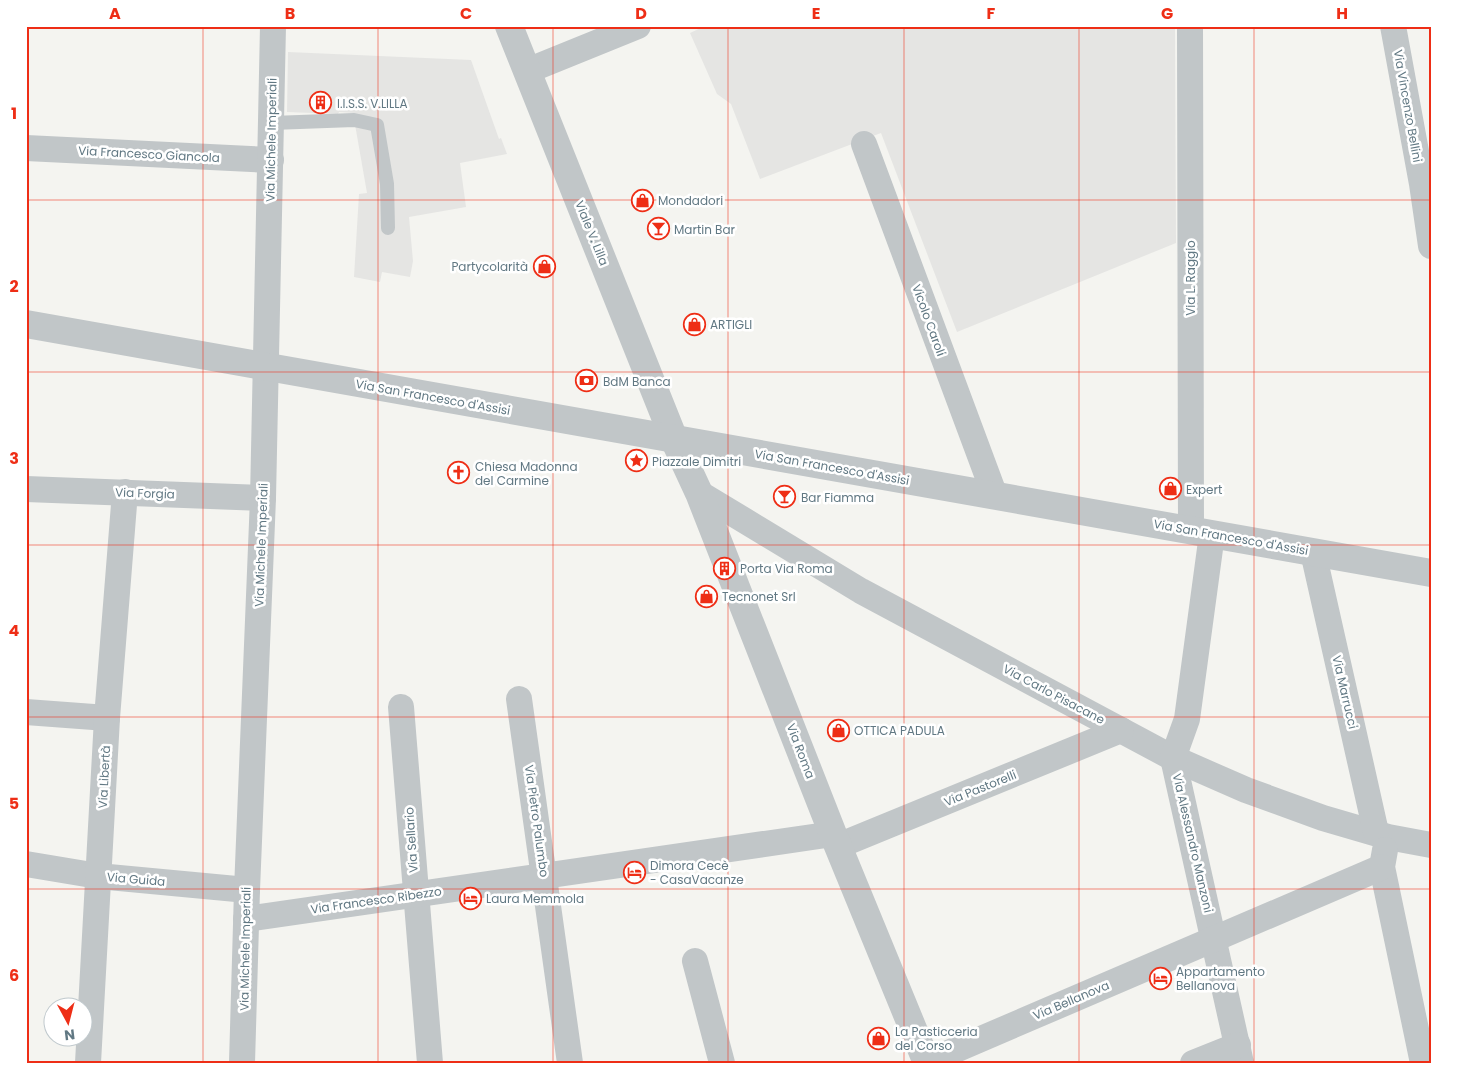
<svg xmlns="http://www.w3.org/2000/svg" width="1457" height="1089" font-family="Poppins,sans-serif">
	<style>
		.built { fill: #e5e5e3 }
		.lines { fill: none; stroke-linecap: round; stroke-linejoin: round }
		.service { stroke: #c1c6c8; stroke-width: 14 }
		.minor { stroke: #c1c6c8; stroke-width: 26 }
		.tertiary { stroke: #c1c6c8; stroke-width: 28 }
		.grid { fill: none; stroke: #ee2e16; stroke-width: 1; stroke-opacity: 0.55 }
		.labels { text-anchor: middle; dominant-baseline: central; stroke-width: 5; stroke-linejoin: round; paint-order: stroke }
		.poi-label { font-size: 12px; fill: #617883; stroke: #fff; text-anchor: start }
		.street-label { font-size: 12px; fill: #617883; stroke: #fff }
		.neatline { fill: none; stroke: #ee2e16; stroke-width: 2 }
		.grid-label { font-size: 16px; text-anchor: middle; font-weight: bold; fill: #ee2e16 }
	</style>
	<rect width="100%" height="100%" fill="#f4f4f0"/>
	<g class="built">
		<path d="M705,26h470l1,217 -219,89 -76,-199 -121,46 -29,-75 -14,-10 -27,-61z"/>
		<path d="M288,52l183,8 28,79 2,-1 6,16 -47,9 6,44 -57,10 4,44 -3,16 -28,-5 -2,10 -26,-5 5,-83 8,-1 -14,-80 -14,-1 -1,2 -51,-2z"/>
	</g>
	<g class="lines">
		<path class="service" d="M272,123l82,-3 23,5 10,59 1,44"/>
		<g class="minor">
			<path d="M1190,26l1,504"/>
			<path d="M1393,26l29,158 9,62"/>
			<path d="M527,71l111,-45"/>
			<path d="M864,144l131,352"/>
			<path d="M26,148l245,12"/>
			<path d="M26,489l237,9"/>
			<path d="M699,493l162,98 312,167 73,32 77,28 65,19 43,8"/>
			<path d="M1212,534l-25,185 -14,39 68,305"/>
			<path d="M1313,552l63,280"/>
			<path d="M519,699l51,364"/>
			<path d="M401,707l29,356"/>
			<path d="M26,712l81,6"/>
			<path d="M838,846l283,-116"/>
			<path d="M1385,850l-3,17 41,196"/>
			<path d="M26,864l72,12 149,14"/>
			<path d="M246,919l587,-85"/>
			<path d="M695,961l27,102"/>
			<path d="M88,1063l19,-345 18,-226"/>
			<path d="M242,1063l5,-173 16,-392 10,-472"/>
			<path d="M925,1063l457,-196"/>
			<path d="M1193,1063l45,-18"/>
		</g>
		<g class="tertiary">
			<path d="M509,26l165,413 25,54 134,341 94,229"/>
			<path d="M26,324l1405,249"/>
		</g>
	</g>
	<path class="grid" d="M203,26v1037M378,26v1037M553,26v1037M728,26v1037M904,26v1037M1079,26v1037M1254,26v1037M26,200h1405M26,372h1405M26,545h1405M26,717h1405M26,889h1405"/>
	<defs>
		<symbol id="building-ring" viewBox="-11 -11 22 22"><circle r="9.5" fill="#fff" stroke="#ee2e16" stroke-width="1.5"/><path d="M-4-6H4V6H1V3H-1V6H-4ZM-2.5-4.3h1.7v1.8h-1.7ZM.8-4.3h1.7v1.8H.8ZM-2.5-1h1.7V.8h-1.7ZM.8-1h1.7V.8H.8Z" fill="#ee2e16"/></symbol>
		<symbol id="shop-ring" viewBox="-11 -11 22 22"><circle r="9.5" fill="#fff" stroke="#ee2e16" stroke-width="1.5"/><path d="M-5-2.5h2.3a2.7 3.5 0 0 1 5.4 0H5L5.5 6h-11ZM-1.5-2.5h3a1.5 2.3 0 0 0-3 0Z" fill="#ee2e16"/></symbol>
		<symbol id="bar-ring" viewBox="-11 -11 22 22"><circle r="9.5" fill="#fff" stroke="#ee2e16" stroke-width="1.5"/><path d="M-6-5H6L.8 .8V4.5H3.5V6h-7V4.5H-.8V.8Z" fill="#ee2e16"/></symbol>
		<symbol id="bank-ring" viewBox="-11 -11 22 22"><circle r="9.5" fill="#fff" stroke="#ee2e16" stroke-width="1.5"/><path d="M-6-4H6V4H-6ZM0-2.3a2.3 2.3 0 1 0 0 4.6a2.3 2.3 0 1 0 0-4.6Z" fill="#ee2e16"/></symbol>
		<symbol id="sight-ring" viewBox="-11 -11 22 22"><circle r="9.5" fill="#fff" stroke="#ee2e16" stroke-width="1.5"/><path d="M0-6L1.8-2.2L6-1.7L2.9 1.2L3.7 5.4L0 3.3L-3.7 5.4L-2.9 1.2L-6-1.7L-1.8-2.2Z" fill="#ee2e16"/></symbol>
		<symbol id="church-ring" viewBox="-11 -11 22 22"><circle r="9.5" fill="#fff" stroke="#ee2e16" stroke-width="1.5"/><path d="M-1.2-6h2.4v3.5h3.3v2.4h-3.3V6h-2.4V-.1h-3.3v-2.4h3.3Z" fill="#ee2e16"/></symbol>
		<symbol id="hotel-ring" viewBox="-11 -11 22 22"><circle r="9.5" fill="#fff" stroke="#ee2e16" stroke-width="1.5"/><path d="M-6-4.5h1.5V1H6V5H4.5V3h-9V5H-6ZM-4 0a1.8 1.8 0 1 1 3.6 0ZM.5 0V-2.5h3Q6-2.5 6 0Z" fill="#ee2e16"/></symbol>
	</defs>
	<g fill-rule="evenodd">
		<use href="#building-ring" x="308" y="90" width="25" height="25"/>
		<use href="#shop-ring" x="630" y="188" width="25" height="25"/>
		<use href="#bar-ring" x="646" y="216" width="25" height="25"/>
		<use href="#shop-ring" x="532" y="254" width="25" height="25"/>
		<use href="#shop-ring" x="682" y="312" width="25" height="25"/>
		<use href="#bank-ring" x="574" y="368" width="25" height="25"/>
		<use href="#sight-ring" x="624" y="448" width="25" height="25"/>
		<use href="#church-ring" x="446" y="460" width="25" height="25"/>
		<use href="#shop-ring" x="1158" y="476" width="25" height="25"/>
		<use href="#bar-ring" x="772" y="484" width="25" height="25"/>
		<use href="#building-ring" x="712" y="556" width="25" height="25"/>
		<use href="#shop-ring" x="694" y="584" width="25" height="25"/>
		<use href="#shop-ring" x="826" y="718" width="25" height="25"/>
		<use href="#hotel-ring" x="622" y="860" width="25" height="25"/>
		<use href="#hotel-ring" x="458" y="886" width="25" height="25"/>
		<use href="#hotel-ring" x="1148" y="966" width="25" height="25"/>
		<use href="#shop-ring" x="866" y="1026" width="25" height="25"/>
	</g>
	<g class="labels">
		<g class="poi-label">
			<text x="337" y="103">I.I.S.S. V.LILLA</text>
			<text x="658" y="200">Mondadori</text>
			<text x="674" y="229">Martin Bar</text>
			<text x="528" y="266" text-anchor="end">Partycolarità</text>
			<text x="710" y="324">ARTIGLI</text>
			<text x="603" y="381">BdM Banca</text>
			<text x="652" y="461">Piazzale Dimitri</text>
			<text x="475" y="466">Chiesa Madonna<tspan x="475" dy="14">del Carmine</tspan></text>
			<text x="1186" y="489">Expert</text>
			<text x="801" y="497">Bar Fiamma</text>
			<text x="740" y="568">Porta Via Roma</text>
			<text x="722" y="596">Tecnonet Srl</text>
			<text x="854" y="730">OTTICA PADULA</text>
			<text x="650" y="865">Dimora Cecè<tspan x="650" dy="14">- CasaVacanze</tspan></text>
			<text x="486" y="898">Laura Memmola</text>
			<text x="1176" y="971">Appartamento<tspan x="1176" dy="14">Bellanova</tspan></text>
			<text x="895" y="1031">La Pasticceria<tspan x="895" dy="14">del Corso</tspan></text>
		</g>
		<g class="street-label">
			<text transform="translate(1408 106) rotate(80)">Via Vincenzo Bellini</text>
			<text transform="translate(271 140) rotate(-89)">Via Michele Imperiali</text>
			<text transform="translate(149 154) rotate(3)">Via Francesco Giancola</text>
			<text transform="translate(592 233) rotate(68)">Viale V. Lilla</text>
			<text transform="translate(1190 278) rotate(-90)">Via L. Raggio</text>
			<text transform="translate(929 320) rotate(70)">Vicolo Caroli</text>
			<text transform="translate(433 397) rotate(10)">Via San Francesco d'Assisi</text>
			<text transform="translate(832 467) rotate(10)">Via San Francesco d'Assisi</text>
			<text transform="translate(145 493) rotate(2)">Via Forgia</text>
			<text transform="translate(1231 537) rotate(10)">Via San Francesco d'Assisi</text>
			<text transform="translate(261 545) rotate(-88)">Via Michele Imperiali</text>
			<text transform="translate(1345 692) rotate(77)">Via Marrucci</text>
			<text transform="translate(1054 694) rotate(28)">Via Carlo Pisacane</text>
			<text transform="translate(801 751) rotate(69)">Via Roma</text>
			<text transform="translate(104 777) rotate(-87)">Via Libertà</text>
			<text transform="translate(980 788) rotate(-22)">Via Pastorelli</text>
			<text transform="translate(537 821) rotate(82)">Via Pietro Palumbo</text>
			<text transform="translate(411 840) rotate(-94)">Via Sellario</text>
			<text transform="translate(1193 843) rotate(77)">Via Alessandro Manzoni</text>
			<text transform="translate(136 879) rotate(5)">Via Guida</text>
			<text transform="translate(376 900) rotate(-8)">Via Francesco Ribezzo</text>
			<text transform="translate(245 949) rotate(-89)">Via Michele Imperiali</text>
			<text transform="translate(1071 1000) rotate(-23)">Via Bellanova</text>
		</g>
	</g>
	<rect width="1457" height="1089" fill="none" stroke="#ffffff" stroke-width="55"/>
	<g transform="translate(68 1022) rotate(173)"><circle r="24" fill="#ffffff" stroke="#c0c9cd"/>
	<path d="M0-4L9 19L0 12L-9 19Z" fill="#ee2e16"/>
	<text y="-8" font-size="14" font-weight="bold" text-anchor="middle" fill="#617883">N</text>
	</g>
	<rect x="28" y="28" width="1402" height="1034" class="neatline"/>
	<g class="grid-label">
		<text x="115" y="19">A</text>
		<text x="290" y="19">B</text>
		<text x="466" y="19">C</text>
		<text x="641" y="19">D</text>
		<text x="816" y="19">E</text>
		<text x="991" y="19">F</text>
		<text x="1167" y="19">G</text>
		<text x="1342" y="19">H</text>
		<text x="14" y="119">1</text>
		<text x="14" y="292">2</text>
		<text x="14" y="464">3</text>
		<text x="14" y="636">4</text>
		<text x="14" y="809">5</text>
		<text x="14" y="981">6</text>
	</g>
</svg>
